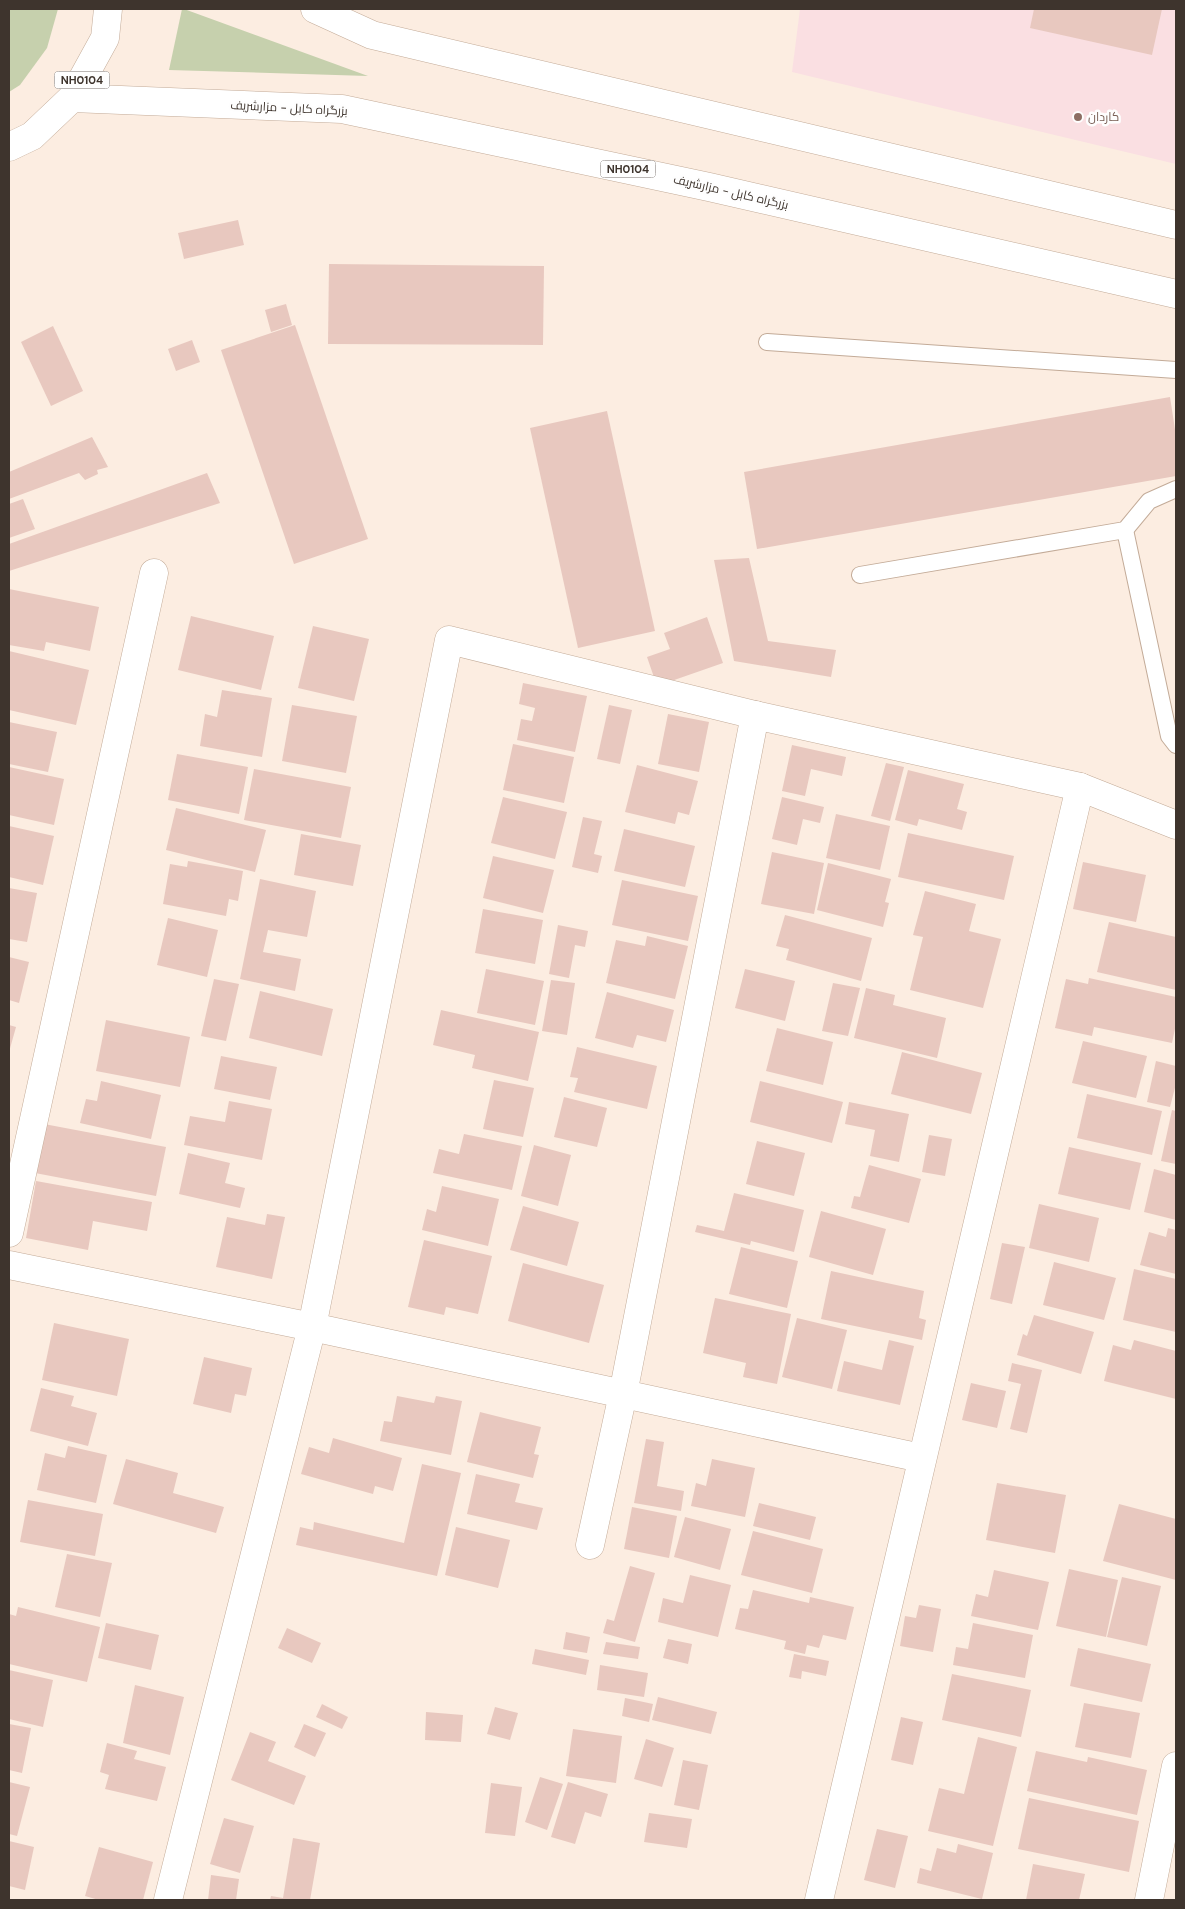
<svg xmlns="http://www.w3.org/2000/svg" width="1185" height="1909" font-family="'DM Sans',Cairo,sans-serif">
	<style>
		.education { fill: #fadfe2 }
		.green { fill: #c6d0ad }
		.building { fill: #e8c8bf }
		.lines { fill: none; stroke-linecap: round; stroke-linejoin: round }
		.lane-casing { stroke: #c3ab98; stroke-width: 18 }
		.street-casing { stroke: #c3ab98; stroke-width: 29 }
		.highway-casing { stroke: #c3ab98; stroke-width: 29 }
		.lane { stroke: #fff; stroke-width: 16 }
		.street { stroke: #fff; stroke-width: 28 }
		.highway { stroke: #fff; stroke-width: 28 }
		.education-dot { fill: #8d6e63; stroke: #fefefe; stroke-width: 2 }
		.labels { text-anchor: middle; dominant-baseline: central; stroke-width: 5; stroke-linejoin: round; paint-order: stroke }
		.shield { fill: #fefefe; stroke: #78716c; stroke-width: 1 }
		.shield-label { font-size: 11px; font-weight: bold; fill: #3e342d }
		.street-label { font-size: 12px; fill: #3e342d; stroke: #fefefe }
		.education-label { font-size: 12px; fill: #785e54; stroke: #fefefe; text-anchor: start }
	</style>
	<rect width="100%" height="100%" fill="#fcede1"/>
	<path class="education" d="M800,9h376v155l-384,-92z"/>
	<g class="green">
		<path d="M9,9h49l-11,39 -27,37 -11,7z"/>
		<path d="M182,9h2l184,67 -199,-6z"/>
	</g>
	<g class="building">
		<path d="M1034,9h128l-10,46 -122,-27z"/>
		<path d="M238,220l6,25 -60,14 -6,-26z"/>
		<path d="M329,264l215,2 -1,79 -215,-1z"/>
		<path d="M286,304l6,21 -21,7 -6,-22z"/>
		<path d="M295,325l73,214 -74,25 -73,-214z"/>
		<path d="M53,326l30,65 -32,15 -30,-64z"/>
		<path d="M192,340l8,22 -24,9 -8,-22z"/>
		<path d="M1170,397l6,39v40l-419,73 -13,-77z"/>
		<path d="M607,411l48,220 -77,17 -48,-220z"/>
		<path d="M92,437l16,30 -11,3 1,4 -13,6 -6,-7 -70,26v-27z"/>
		<path d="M207,473l13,30 -211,68v-27z"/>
		<path d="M23,499l12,30 -26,9v-34z"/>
		<path d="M749,558l19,83 68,9 -5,27 -97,-16 -20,-101z"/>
		<path d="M9,589l90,18 -9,44 -44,-9 -2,9 -35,-6z"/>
		<path d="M191,616l83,20 -13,54 -83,-20z"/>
		<path d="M707,617l16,46 -66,23 -10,-29 23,-8 -6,-16z"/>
		<path d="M313,626l56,13 -15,62 -56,-13z"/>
		<path d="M9,651l80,19 -13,55 -67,-15z"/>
		<path d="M523,683l64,13 -12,56 -58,-12 4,-21 11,2 3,-13 -16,-4z"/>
		<path d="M222,690l50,8 -10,59 -62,-11 5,-32 12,3z"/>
		<path d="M292,705l65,11 -11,57 -64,-12z"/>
		<path d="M609,705l23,5 -12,54 -23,-5z"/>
		<path d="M668,714l41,8 -10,50 -41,-8z"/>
		<path d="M9,722l48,10 -9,40 -39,-8z"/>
		<path d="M513,744l61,13 -10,46 -61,-13z"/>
		<path d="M792,745l54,12 -4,19 -31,-7 -6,27 -23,-5z"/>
		<path d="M177,754l71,13 -9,47 -71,-14z"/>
		<path d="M886,763l18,4 -14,54 -19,-5z"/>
		<path d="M637,765l61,16 -9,34 -11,-3 -3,12 -50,-12z"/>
		<path d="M9,767l55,12 -10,46 -45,-10z"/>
		<path d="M254,769l97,18 -10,51 -97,-18z"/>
		<path d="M908,770l56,14 -7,25 10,3 -5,18 -43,-11 -2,7 -22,-6z"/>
		<path d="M503,797l64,15 -12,47 -64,-16z"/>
		<path d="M782,797l42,10 -4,16 -17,-4 -6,26 -25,-6z"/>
		<path d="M176,808l90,22 -11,42 -89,-22z"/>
		<path d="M836,814l54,12 -10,44 -54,-12z"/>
		<path d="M583,817l19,4 -8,33 8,2 -4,17 -26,-6z"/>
		<path d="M9,826l45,10 -11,49 -34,-8z"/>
		<path d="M624,829l71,17 -10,41 -71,-16z"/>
		<path d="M908,833l106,23 -10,44 -106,-23z"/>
		<path d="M301,834l60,11 -8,41 -59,-11z"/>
		<path d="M772,852l52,11 -10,51 -53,-10z"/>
		<path d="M493,856l61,14 -11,43 -60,-15z"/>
		<path d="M188,861l55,10 -5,30 -9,-2 -3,17 -63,-12 7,-40 17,3z"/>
		<path d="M1083,862l63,13 -10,47 -63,-13z"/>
		<path d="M828,863l63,16 -6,23 4,1 -6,24 -66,-17z"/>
		<path d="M260,879l56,12 -9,46 -39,-7 -5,22 38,7 -6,32 -55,-12z"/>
		<path d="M622,880l76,16 -10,45 -76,-16z"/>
		<path d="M9,888l28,5 -10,49 -18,-3z"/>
		<path d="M925,891l51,13 -7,27 32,8 -18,69 -73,-18 13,-53 -10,-2z"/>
		<path d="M483,909l60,11 -8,44 -60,-11z"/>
		<path d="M785,915l87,23 -11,43 -75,-21 3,-11 -13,-3z"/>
		<path d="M168,918l50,12 -11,47 -50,-12z"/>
		<path d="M1109,922l67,15v53l-79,-18z"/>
		<path d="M558,925l30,6 -3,16 -10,-2 -6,33 -20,-4z"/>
		<path d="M647,936l41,10 -13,53 -69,-16 10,-43 29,6z"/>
		<path d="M9,957l20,5 -10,41 -10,-3z"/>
		<path d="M486,969l58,12 -9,44 -58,-12z"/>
		<path d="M745,969l50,12 -10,40 -50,-13z"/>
		<path d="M1089,978l87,19v27l-4,19 -78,-16 -2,9 -37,-8 11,-49 22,5z"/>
		<path d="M214,979l25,5 -13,57 -25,-5z"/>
		<path d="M551,980l24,3 -8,52 -25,-4z"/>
		<path d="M833,983l27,5 -12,48 -26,-5z"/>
		<path d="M866,988l29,7 -2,10 53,13 -9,40 -83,-20z"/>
		<path d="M260,991l73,18 -11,47 -73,-18z"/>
		<path d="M607,992l67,18 -8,32 -29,-7 -4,13 -38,-10z"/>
		<path d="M441,1010l98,22 -11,49 -56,-13 3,-13 -42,-10z"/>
		<path d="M106,1020l84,17 -10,50 -84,-16z"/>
		<path d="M9,1025l7,2 -7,25z"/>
		<path d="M777,1028l56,14 -10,43 -57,-14z"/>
		<path d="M1083,1041l64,15 -11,42 -64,-15z"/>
		<path d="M577,1047l80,19 -10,43 -73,-17 4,-14 -8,-1z"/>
		<path d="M902,1052l80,21 -11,41 -80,-20z"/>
		<path d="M221,1056l56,11 -7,33 -56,-11z"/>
		<path d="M1156,1061l20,5v18l-6,23 -23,-5z"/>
		<path d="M494,1080l40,8 -11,49 -40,-8z"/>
		<path d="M101,1081l60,14 -10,44 -71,-16 6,-24 11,2z"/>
		<path d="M760,1081l83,21 -11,41 -82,-21z"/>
		<path d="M1087,1094l75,17 -10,44 -75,-17z"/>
		<path d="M564,1097l43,11 -10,39 -43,-10z"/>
		<path d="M229,1101l43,8 -10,51 -78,-15 6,-29 35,6z"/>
		<path d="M849,1102l60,12 -10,48 -29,-6 5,-26 -30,-6z"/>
		<path d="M1172,1110l4,1v53l-15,-3z"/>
		<path d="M44,1124l122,23 -10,49 -121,-23z"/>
		<path d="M464,1134l58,12 -10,44 -79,-17 6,-24 20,5z"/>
		<path d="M929,1135l23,4 -7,37 -23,-4z"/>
		<path d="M757,1141l48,12 -11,43 -48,-12z"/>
		<path d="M534,1145l37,10 -13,51 -37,-10z"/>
		<path d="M1069,1147l72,16 -11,47 -72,-16z"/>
		<path d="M188,1153l42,10 -5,20 20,5 -5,20 -61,-14z"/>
		<path d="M869,1165l52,14 -12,44 -58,-15 3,-12 6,1z"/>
		<path d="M1154,1169l22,6v45l-32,-8z"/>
		<path d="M36,1181l116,21 -5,29 -54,-10 -5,29 -62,-12z"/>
		<path d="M442,1186l57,13 -11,47 -66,-16 5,-21 9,3z"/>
		<path d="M734,1193l70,17 -10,42 -43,-11 -1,4 -55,-13 2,-7 27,6z"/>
		<path d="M1039,1204l60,14 -10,44 -60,-14z"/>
		<path d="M523,1206l56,16 -12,44 -57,-16z"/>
		<path d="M821,1211l65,18 -13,46 -64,-18z"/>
		<path d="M267,1214l18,3 -13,62 -56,-12 11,-50 38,8z"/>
		<path d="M1168,1228l8,2v44l-36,-9 9,-33 17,5z"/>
		<path d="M424,1240l68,16 -14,58 -32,-7 -2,8 -36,-8z"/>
		<path d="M1002,1243l23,4 -13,57 -22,-5z"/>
		<path d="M741,1247l57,14 -11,47 -58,-14z"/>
		<path d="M1054,1262l62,16 -12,42 -61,-15z"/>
		<path d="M523,1263l81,22 -15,58 -81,-22z"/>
		<path d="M1134,1269l42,10v53l-53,-12z"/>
		<path d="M831,1271l93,20 -5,27 7,2 -4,20 -101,-21z"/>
		<path d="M715,1298l76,16 -14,70 -34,-7 3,-14 -43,-10z"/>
		<path d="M1034,1315l60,17 -13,42 -64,-19 6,-21 4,2z"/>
		<path d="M797,1318l50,12 -15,59 -50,-12z"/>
		<path d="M54,1323l75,16 -12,57 -75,-16z"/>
		<path d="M889,1340l25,6 -14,59 -63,-14 7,-30 38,9z"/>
		<path d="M1134,1340l42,11v48l-72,-18 9,-36 18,5z"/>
		<path d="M204,1357l48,11 -6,28 -11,-2 -4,19 -38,-9z"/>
		<path d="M1012,1363l30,7 -15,63 -17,-4 11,-45 -13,-3z"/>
		<path d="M971,1383l35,8 -9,37 -35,-8z"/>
		<path d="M41,1388l33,8 -3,10 26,7 -9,33 -58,-15z"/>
		<path d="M397,1396l37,7 2,-7 26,5 -11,54 -71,-14 4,-20 8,1z"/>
		<path d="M480,1412l61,15 -7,27 5,1 -6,23 -66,-16z"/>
		<path d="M333,1438l69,20 -9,33 -18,-5 -2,8 -72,-20 8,-27 20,6z"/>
		<path d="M646,1439l18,3 -7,44 27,5 -3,20 -47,-8z"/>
		<path d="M68,1446l39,9 -11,48 -59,-13 8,-37 20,5z"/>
		<path d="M126,1459l52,14 -5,20 51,14 -8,26 -103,-29z"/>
		<path d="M712,1459l43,9 -10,49 -54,-11 5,-23 10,3z"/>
		<path d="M422,1464l39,9 -24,103 -141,-31 4,-18 13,3 1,-8 90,21z"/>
		<path d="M476,1474l44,10 -5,18 28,6 -6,22 -70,-16z"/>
		<path d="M997,1483l69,12 -11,58 -69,-13z"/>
		<path d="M28,1500l75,14 -8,42 -75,-14z"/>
		<path d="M759,1503l57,14 -6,23 -57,-14z"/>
		<path d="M1119,1504l57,15v61l-73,-19z"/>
		<path d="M632,1507l45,9 -8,42 -45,-9z"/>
		<path d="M685,1517l46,12 -11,41 -46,-13z"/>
		<path d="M456,1527l54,13 -12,48 -53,-13z"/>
		<path d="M753,1531l70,18 -11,44 -71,-18z"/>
		<path d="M67,1554l45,9 -12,54 -45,-10z"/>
		<path d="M630,1566l25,7 -20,69 -32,-9 4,-14 7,2z"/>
		<path d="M1069,1569l49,11 -12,57 -50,-11z"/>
		<path d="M994,1570l55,12 -11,48 -67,-14 5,-22 12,3z"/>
		<path d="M690,1575l41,10 -13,52 -60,-15 5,-24 20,5z"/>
		<path d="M1122,1577l39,9 -14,60 -40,-9z"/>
		<path d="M753,1590l56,13 1,-6 44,10 -8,33 -23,-5 -4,13 -12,-3 -2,9 -21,-5 2,-8 -51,-12 5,-21 8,1z"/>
		<path d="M919,1605l22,4 -8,43 -33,-6 5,-30 11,2z"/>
		<path d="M18,1607l82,20 -13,55 -78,-18v-50l7,2z"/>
		<path d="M106,1623l53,12 -8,35 -53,-12z"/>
		<path d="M973,1623l60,12 -8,43 -72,-13 3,-18 12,2z"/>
		<path d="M287,1628l34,15 -9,20 -34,-15z"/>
		<path d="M566,1632l24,5 -3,16 -24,-4z"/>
		<path d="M668,1639l24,5 -4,20 -25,-6z"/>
		<path d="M606,1642l34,5 -2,12 -35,-5z"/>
		<path d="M1078,1648l73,16 -9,38 -72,-16z"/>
		<path d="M535,1649l54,11 -3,15 -54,-11z"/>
		<path d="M794,1654l35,7 -3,15 -24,-5 -1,8 -12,-2z"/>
		<path d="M600,1665l48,8 -4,24 -47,-7z"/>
		<path d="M9,1670l44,10 -10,47 -34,-8z"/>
		<path d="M952,1674l79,16 -10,47 -79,-17z"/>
		<path d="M135,1685l49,12 -14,58 -47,-12z"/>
		<path d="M658,1697l59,15 -6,22 -59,-14z"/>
		<path d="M625,1698l28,6 -4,18 -27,-6z"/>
		<path d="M1084,1703l56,10 -9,45 -56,-11z"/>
		<path d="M322,1704l26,13 -6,12 -26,-12z"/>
		<path d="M495,1707l23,6 -8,27 -23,-6z"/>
		<path d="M426,1712l37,3 -2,27 -36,-2z"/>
		<path d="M901,1717l22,5 -10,43 -22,-5z"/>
		<path d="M9,1724l22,4 -9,45 -13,-3z"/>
		<path d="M304,1724l22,9 -11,24 -21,-10z"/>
		<path d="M573,1729l49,7 -6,47 -50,-7z"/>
		<path d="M250,1732l26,10 -8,19 38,15 -12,29 -63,-25z"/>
		<path d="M978,1737l39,10 -24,99 -65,-15 11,-43 25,6z"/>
		<path d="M646,1739l28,9 -12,39 -28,-8z"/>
		<path d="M107,1743l30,8 -3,8 32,8 -9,34 -52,-12 4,-14 -9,-3z"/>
		<path d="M1036,1751l51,11 1,-5 59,13 -10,45 -110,-24z"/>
		<path d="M683,1760l25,5 -9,45 -25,-5z"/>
		<path d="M540,1777l23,7 -16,46 -22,-8z"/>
		<path d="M9,1782l21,5 -13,49 -8,-2z"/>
		<path d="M568,1782l40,12 -7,23 -16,-5 -10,32 -24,-7z"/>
		<path d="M491,1783l31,4 -7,49 -30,-3z"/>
		<path d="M1029,1798l110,23 -10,51 -111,-23z"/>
		<path d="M649,1813l43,6 -5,29 -43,-6z"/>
		<path d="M224,1818l30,8 -14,47 -30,-9z"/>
		<path d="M877,1829l31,7 -13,52 -31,-8z"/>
		<path d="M293,1838l27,5 -10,57h-40l1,-4 12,2z"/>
		<path d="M9,1841l25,6 -9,43 -16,-4z"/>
		<path d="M958,1844l35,9 -11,46 -65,-16 3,-15 11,3 6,-23 19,5z"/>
		<path d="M99,1847l54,15 -10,38h-44l-14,-4z"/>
		<path d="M1033,1864l52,10 -6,26h-53z"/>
		<path d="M211,1875l28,4 -3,21h-28z"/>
	</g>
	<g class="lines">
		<defs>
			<g id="lane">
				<path d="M767,342l409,28"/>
				<path d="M1125,530l44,206 7,9"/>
				<path d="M860,575l265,-45 24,-29 27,-12"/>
			</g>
			<g id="street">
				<path d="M9,1233l145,-660"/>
				<path d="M9,1265l303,62 609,131"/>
				<path d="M590,1545l33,-151 132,-679"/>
				<path d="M168,1900l144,-573 137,-687 306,75 325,72 96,38"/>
				<path d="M819,1900l261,-1113"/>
				<path d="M1149,1900l27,-134"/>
			</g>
			<g id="highway">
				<path d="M315,9l57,26 804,190"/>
				<path d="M72,98l270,11 367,78 467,107"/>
				<path d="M9,147l23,-11 40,-38 33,-60 3,-29"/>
			</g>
		</defs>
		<use href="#lane" class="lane-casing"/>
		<use href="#street" class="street-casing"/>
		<use href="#highway" class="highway-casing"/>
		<use href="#lane" class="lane"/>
		<use href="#street" class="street"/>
		<use href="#highway" class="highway"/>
	</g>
	<circle class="education-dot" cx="1078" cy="117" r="5"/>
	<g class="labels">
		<g class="shield">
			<rect x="54.5" y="71.5" width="55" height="17" rx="4"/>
			<rect x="600.5" y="160.5" width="55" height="17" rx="4"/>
		</g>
		<g class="shield-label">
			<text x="82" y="80">NH0104</text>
			<text x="628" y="169">NH0104</text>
		</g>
		<g class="street-label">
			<text transform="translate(289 108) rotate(3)">بزرگراه کابل - مزارشریف</text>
			<text transform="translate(731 192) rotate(13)">بزرگراه کابل - مزارشریف</text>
		</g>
		<g class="education-label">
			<text x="1088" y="117">کاردان</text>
		</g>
	</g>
	<rect width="1185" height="1909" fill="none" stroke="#3e342d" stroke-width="20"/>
</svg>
